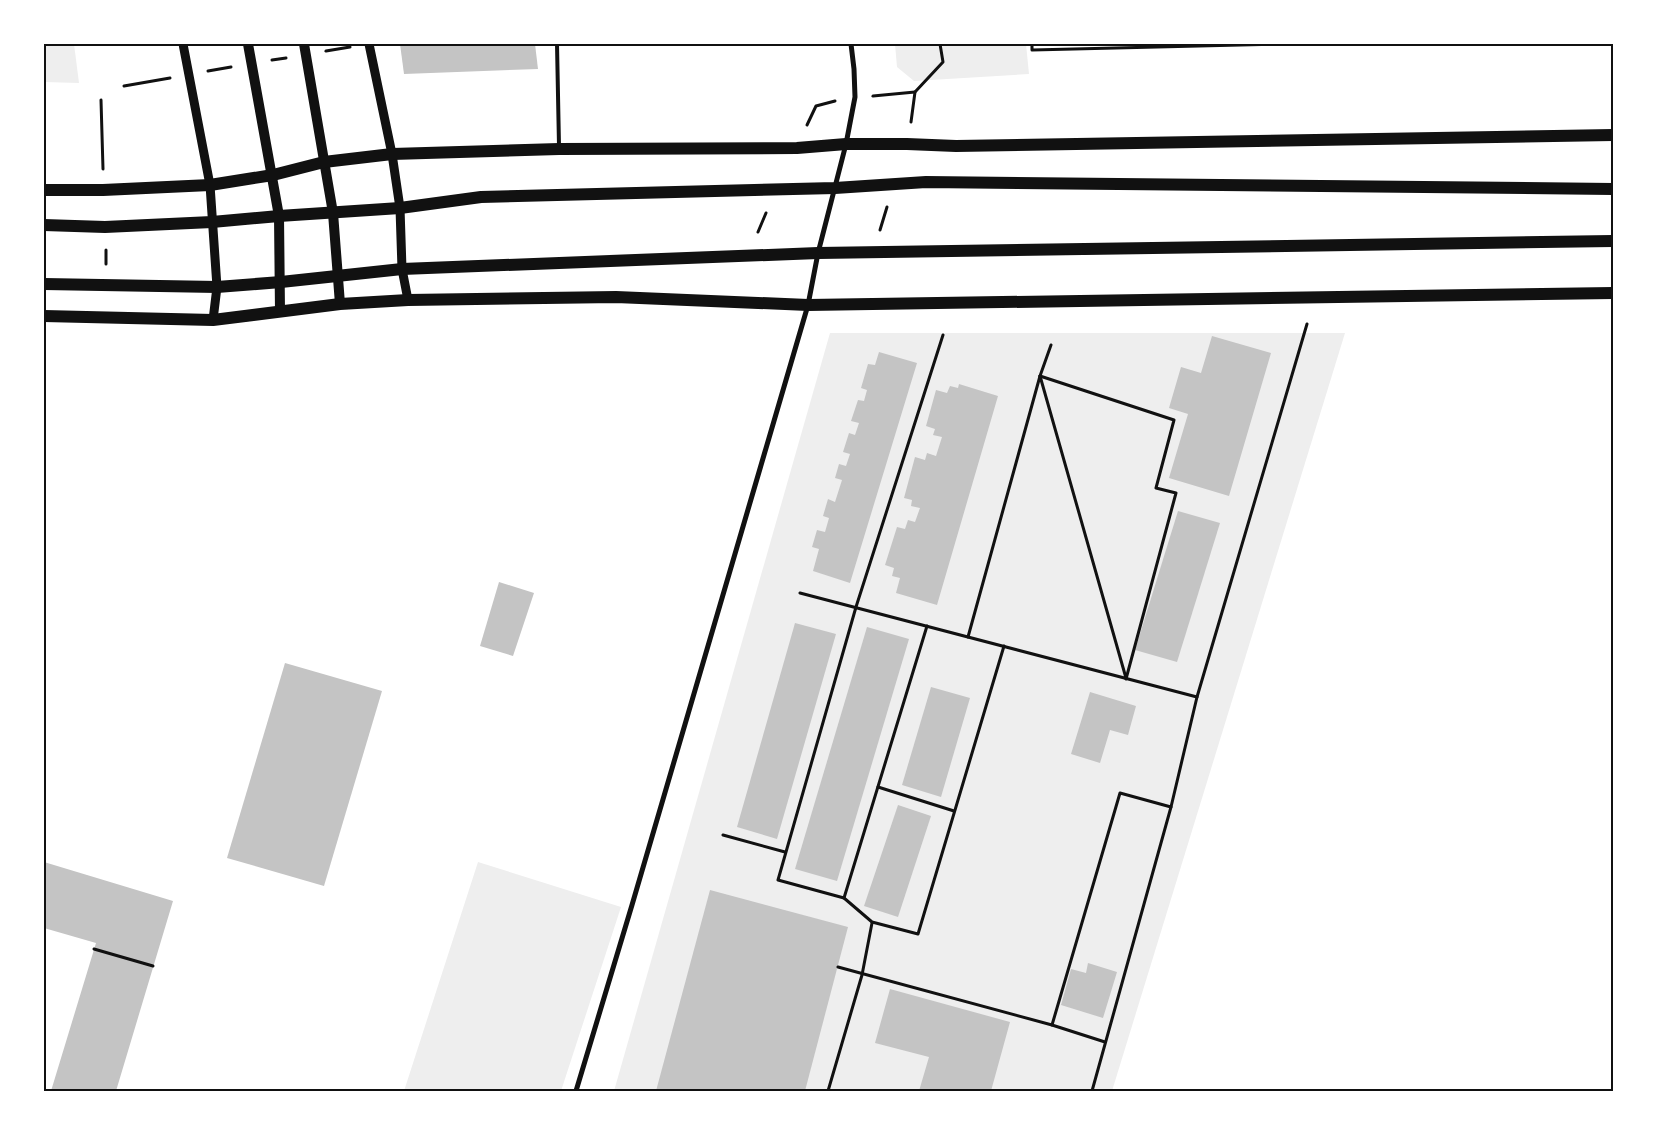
<svg xmlns="http://www.w3.org/2000/svg" width="1657" height="1135" font-family="Mulish,sans-serif">
	<style>
		.green { fill: #eee }
		.building { fill: #c4c4c4 }
		.lines { fill: none; stroke-linecap: round; stroke-linejoin: round }
		.path { stroke: #111; stroke-width: 3 }
		.service { stroke: #111; stroke-width: 4 }
		.minor { stroke: #111; stroke-width: 5 }
		.tertiary { stroke: #111; stroke-width: 9 }
		.secondary { stroke: #111; stroke-width: 10 }
		.primary { stroke: #111; stroke-width: 12 }
		.neatline { fill: none; stroke: #111; stroke-width: 2 }
	</style>
	<rect width="100%" height="100%" fill="#fff"/>
	<g class="green">
		<path d="M44,44h30l5,39 -35,-1z"/>
		<path d="M895,44h131l3,30 -115,7 -17,-14z"/>
		<path d="M830,333h515l-233,758h-498z"/>
		<path d="M478,862l143,45 -60,184h-157z"/>
	</g>
	<g class="building">
		<path d="M400,44h135l3,25 -134,5z"/>
		<path d="M1212,336l59,17 -42,143 -60,-18 19,-64 -19,-6 12,-41 20,6z"/>
		<path d="M879,352l38,11 -67,220 -37,-12 6,-22 -7,-2 5,-17 8,2 4,-14 -6,-2 5,-17 7,3 7,-22 -7,-2 4,-14 7,2 4,-12 -7,-2 6,-19 6,2 4,-12 -8,-2 7,-21 6,1 3,-11 -6,-2 7,-24 7,1z"/>
		<path d="M959,384l39,12 -61,209 -41,-12 4,-15 -8,-2 2,-8 -9,-3 12,-38 8,2 3,-9 7,2 5,-14 -9,-2 1,-6 -8,-2 11,-41 10,3 2,-7 9,3 6,-19 -9,-2 2,-6 -9,-3 10,-36 11,3 3,-7 8,2z"/>
		<path d="M1178,511l42,12 -43,139 -42,-12z"/>
		<path d="M499,582l35,11 -21,63 -33,-10z"/>
		<path d="M795,623l41,11 -59,205 -40,-12z"/>
		<path d="M867,627l42,12 -72,242 -42,-12z"/>
		<path d="M285,663l97,28 -58,195 -97,-28z"/>
		<path d="M931,687l39,11 -29,99 -39,-12z"/>
		<path d="M1090,692l46,14 -8,29 -18,-5 -10,33 -29,-9z"/>
		<path d="M898,805l33,11 -33,101 -34,-11z"/>
		<path d="M44,862l129,39 -57,190h-65l45,-148 -52,-15z"/>
		<path d="M710,890l138,37 -43,164h-149z"/>
		<path d="M1088,963l29,9 -14,46 -42,-13 10,-36 15,4z"/>
		<path d="M890,989l120,33 -19,69h-72l10,-34 -54,-14z"/>
	</g>
	<g class="lines">
		<g class="path">
			<path d="M1032,44v6l252,-6"/>
			<path d="M326,51l24,-4"/>
			<path d="M272,60l14,-2"/>
			<path d="M208,71l23,-4"/>
			<path d="M124,86l46,-8"/>
			<path d="M873,96l42,-4"/>
			<path d="M101,100l2,69"/>
			<path d="M911,122l4,-30 28,-30 -3,-18"/>
			<path d="M807,125l9,-19 19,-5"/>
			<path d="M880,230l7,-23"/>
			<path d="M758,232l8,-19"/>
			<path d="M106,250v14"/>
			<path d="M943,335l-87,272 -78,273 66,18 28,24 46,12 86,-288"/>
			<path d="M1040,376l134,44 -18,68 20,5 -50,186"/>
			<path d="M1040,376l86,302"/>
			<path d="M800,593l397,104"/>
			<path d="M968,637l72,-261 11,-31"/>
			<path d="M878,787l76,24"/>
			<path d="M723,835l62,17"/>
			<path d="M844,898l83,-272"/>
			<path d="M94,949l59,17"/>
			<path d="M838,967l214,58 53,17"/>
			<path d="M1052,1025l68,-232 51,14 26,-110 110,-373"/>
			<path d="M828,1091l34,-116 10,-52"/>
			<path d="M1092,1091l79,-284"/>
		</g>
		<path class="service" d="M557,44l2,102"/>
		<path class="minor" d="M576,1091l56,-186 176,-600 10,-52 28,-109 9,-47 -1,-28 -3,-25"/>
		<g class="tertiary">
			<path d="M183,44l27,141 7,102 -4,33"/>
			<path d="M369,44l23,110 8,54 2,61 6,31"/>
		</g>
		<g class="secondary">
			<path d="M248,44l31,172 1,95"/>
			<path d="M304,44l29,169 7,91"/>
		</g>
		<g class="primary">
			<path d="M44,190h59l107,-5 63,-10 51,-13 68,-8 167,-5 238,-1 49,-4h61l49,2 657,-11"/>
			<path d="M44,225l61,2 107,-5 67,-6 121,-8 81,-11 354,-9 91,-6 687,7"/>
			<path d="M44,284l173,3 64,-5 121,-13 416,-16 795,-12"/>
			<path d="M44,316l169,4 127,-16 68,-4 208,-3 192,8 805,-12"/>
		</g>
	</g>
	<rect width="1657" height="1135" fill="none" stroke="#ffffff" stroke-width="90"/>
	<rect x="45" y="45" width="1567" height="1045" class="neatline"/>
</svg>
